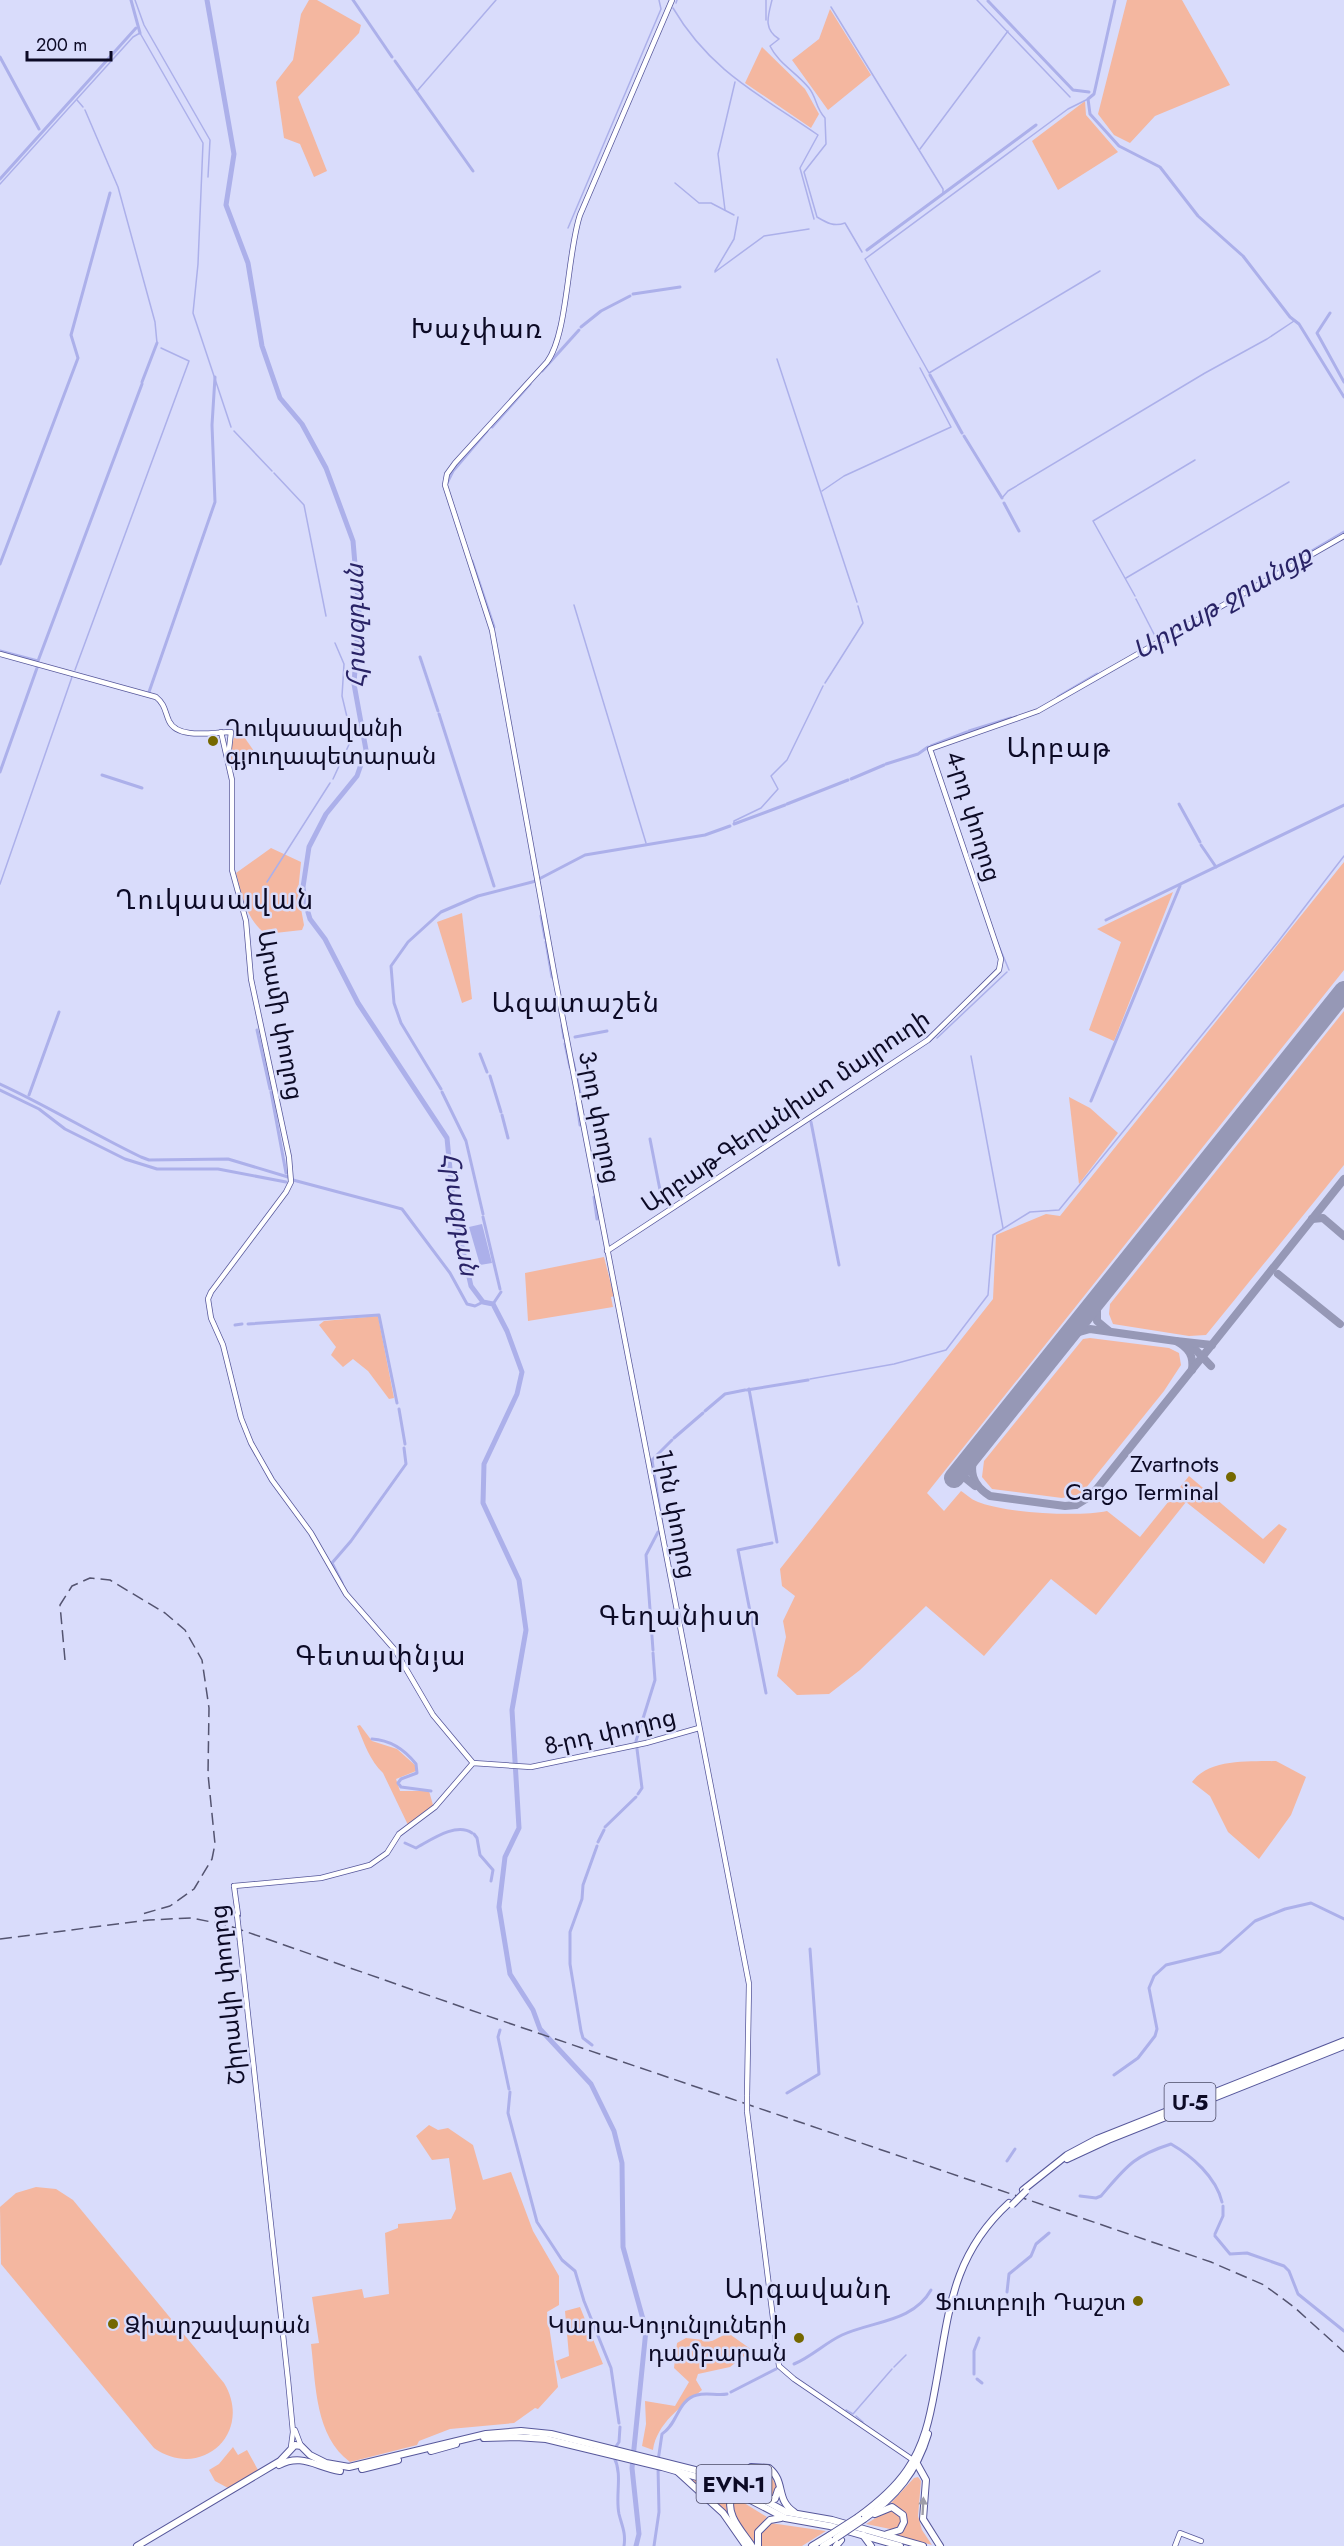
<svg xmlns="http://www.w3.org/2000/svg" width="1344" height="2546" font-family="Jost,'Noto Sans Armenian',sans-serif">
	<style>
		.green { fill: #f4b7a0 }
		.water { fill: #acb0ea }
		.lines { fill: none; stroke-linecap: round; stroke-linejoin: round }
		.stream { stroke: #acb0ea; stroke-width: 1.5 }
		.canal { stroke: #acb0ea; stroke-width: 3 }
		.river { stroke: #acb0ea; stroke-width: 5 }
		.taxiway { stroke: #9698b6; stroke-width: 8 }
		.runway { stroke: #9698b6; stroke-width: 20 }
		.secondary-casing { stroke: #57589b; stroke-width: 6 }
		.trunk-casing { stroke: #57589b; stroke-width: 8 }
		.secondary { stroke: #fff; stroke-width: 4.5 }
		.trunk { stroke: #fff; stroke-width: 6 }
		.rail { stroke: #545470; stroke-width: 1.5; stroke-dasharray: 12 6; stroke-linecap: butt }
		.secondary-bridge-casing { stroke: #57589b; stroke-width: 6; stroke-linecap: butt }
		.trunk-bridge-casing { stroke: #57589b; stroke-width: 8; stroke-linecap: butt }
		.secondary-bridge { stroke: #fff; stroke-width: 4.5 }
		.trunk-bridge { stroke: #fff; stroke-width: 6 }
		.oneway { fill: #9e9da8 }
		.poi-dot { fill: #756800; stroke: #d9dcfb; stroke-width: 2 }
		.labels { text-anchor: middle; dominant-baseline: central; stroke-width: 5; stroke-linejoin: round; paint-order: stroke }
		.shield { fill: #d9dcfb; stroke: #4a4965; stroke-width: 1.5 }
		.shield-label { font-size: 22px; font-weight: bold; fill: #0c0a25 }
		.poi-label { font-size: 24px; fill: #0c0a25; stroke: #d9dcfb; text-anchor: end }
		.street-label { font-size: 24px; fill: #0c0a25; stroke: #d9dcfb }
		.water-label { font-size: 26px; font-style: italic; fill: #292366; stroke: #d9dcfb }
		.quarter-label { font-size: 27px; letter-spacing: 1.5px; fill: #0c0a25; stroke: #d9dcfb }
	</style>
	<rect width="100%" height="100%" fill="#d9dcfb"/>
	<g class="green">
		<path d="M309,0h8l44,25 -2,8 -61,64 29,74 -13,6 -14,-33 -16,-6 -8,-56 17,-22 8,-46z"/>
		<path d="M1127,0h55l48,85 -75,31 -25,27 -16,-8 -16,-21z"/>
		<path d="M830,9l41,66 -43,35 -36,-50 27,-21z"/>
		<path d="M762,47l43,42 14,25 -8,14 -66,-45z"/>
		<path d="M1085,101l1,14 32,37 -60,38 -26,-49z"/>
		<path d="M240,731l16,23 -25,10 -2,-8 6,-22z"/>
		<path d="M271,848l30,14 -3,30 6,33 -2,5 -36,4c-20,-14 -24,-39 -30,-61z"/>
		<path d="M1344,862v108l-417,523 17,18 17,-20c6,4 12,10 20,12 27,10 98,14 126,8l33,26 49,-61 74,63 16,-15 8,5 -23,35 -78,-62 -90,113 -45,-36 -67,77 -58,-50 -66,64 -31,24 -32,1 -20,-19 9,-39 -3,-16 12,-25 -13,-10 -2,-17 213,-270 3,-64 50,-21 14,2z"/>
		<path d="M1173,892l-59,149 -25,-11 32,-88 -24,-13z"/>
		<path d="M462,913l10,86 -10,4 -25,-81z"/>
		<path d="M1344,1011v154l-138,170 -17,1 -76,-12 -4,-10 1,-10z"/>
		<path d="M1069,1097l21,11 28,25 -39,51z"/>
		<path d="M604,1257l10,39 -3,1 2,10 -85,14 -3,-48z"/>
		<path d="M378,1316l16,82 -5,1 -21,-28 -15,-12 -10,8 -12,-12 5,-8 -17,-22 5,-4z"/>
		<path d="M1090,1338l79,10 10,5 2,12 -17,26 -83,103 -19,4 -70,-9 -10,-12 2,-16 99,-122z"/>
		<path d="M360,1725l12,16 25,8 19,17v5l-20,8 4,12h29l4,14 -25,20 -25,-52c-13,-12 -19,-30 -26,-47z"/>
		<path d="M1276,1761l30,16 -15,38 -32,44 -31,-27 -18,-36 -18,-14c18,-24 57,-20 84,-21z"/>
		<path d="M429,2125l9,5 10,-2 25,17 10,35 28,-8 22,59 26,45v29l-12,7 11,75 -20,22 -3,-1 -21,15 -64,6 -31,12 -2,4 -67,17c-35,-26 -34,-76 -39,-118l8,-1 -7,-46 50,-8 2,9 25,-4 -4,-61 13,-5v-4l53,-5 5,-10 -7,-51 -17,2 -16,-24z"/>
		<path d="M36,2187l20,2 17,11 151,183c30,50 -23,98 -70,65l-153,-184 -1,-57 16,-14z"/>
		<path d="M580,2307l23,57 -42,15 -5,-18 13,-5 -4,-45z"/>
		<path d="M728,2333l24,17 -22,17 -32,7 -2,6 6,10c-21,17 -45,33 -49,60l-11,-4 4,-22 -1,-23 30,5 14,-24 -15,-14 3,-25 9,-5 26,3z"/>
		<path d="M233,2447l5,8 9,-5 11,20 -30,18 -13,-7 -6,-11 10,-6z"/>
		<path d="M756,2472l14,2 8,15 -1,5 -10,6 -26,-15z"/>
		<path d="M687,2475l33,12 9,6 -2,22z"/>
		<path d="M918,2477l3,4 -3,35 4,14 10,15 -36,-10 9,-16 -14,-16 23,-25z"/>
		<path d="M736,2498l31,19 -11,13 -1,16c-10,-12 -27,-33 -19,-48z"/>
		<path d="M893,2510l8,9 -2,8 -4,3 -29,-6 21,-13z"/>
		<path d="M770,2523l56,8 -24,15h-42l1,-12z"/>
	</g>
	<path class="water" d="M482,1224l10,39 -12,2 -11,-38z"/>
	<g class="lines">
		<g class="stream">
			<path d="M135,0l9,25 66,115 -2,37"/>
			<path d="M772,0c-4,16 -9,29 7,39l-9,7c8,17 27,27 39,42 8,10 6,19 16,30l1,26 -22,28 13,45c10,6 17,10 28,6l17,29"/>
			<path d="M977,0l93,97"/>
			<path d="M676,3l1,-3"/>
			<path d="M831,7l112,182v5"/>
			<path d="M673,8c37,63 87,87 145,127l-18,33 14,51"/>
			<path d="M766,20v-20"/>
			<path d="M418,90l78,-90"/>
			<path d="M1088,99l-20,10 -203,150 64,114 171,-102"/>
			<path d="M77,100l6,7"/>
			<path d="M85,110l33,77 37,135 2,21"/>
			<path d="M920,149l88,-118"/>
			<path d="M675,183l24,20h12l23,12"/>
			<path d="M0,184l133,-147 7,-4 63,110 -5,121 -5,49 38,114"/>
			<path d="M725,210l-7,-56 17,-72"/>
			<path d="M568,228l93,-219 -2,-9"/>
			<path d="M715,271l19,-32 4,-22"/>
			<path d="M715,272l49,-36 45,-7"/>
			<path d="M777,359l80,243"/>
			<path d="M234,431l38,40"/>
			<path d="M274,473l30,32 22,111"/>
			<path d="M822,491l22,-15 107,-49 -31,-59"/>
			<path d="M1002,498l6,-7 197,-118 62,-34 27,-18"/>
			<path d="M1126,578l163,-96"/>
			<path d="M1135,596l-42,-75 102,-61"/>
			<path d="M1136,599l19,37"/>
			<path d="M574,605l72,238"/>
			<path d="M75,670l114,-309 -28,-13"/>
			<path d="M825,683l38,-60 -5,-17"/>
			<path d="M333,779l19,-41 -10,-42 2,-32 -9,-21"/>
			<path d="M734,824v-3l27,-13 17,-19 -7,-13 16,-16 36,-74"/>
			<path d="M533,867l1,8"/>
			<path d="M267,882l63,-99"/>
			<path d="M0,884l72,-207"/>
			<path d="M997,941l12,29"/>
			<path d="M937,1038l70,-66"/>
			<path d="M971,1056l32,172"/>
			<path d="M810,1379l84,-15 52,-14 42,-55 5,-60 37,-23 29,-2 218,-267 67,-87"/>
			<path d="M894,2367l12,-12"/>
			<path d="M846,2410l7,4 39,-45"/>
			<path d="M856,2416l7,6"/>
		</g>
		<g class="canal">
			<path d="M131,0l9,33"/>
			<path d="M353,0l39,57"/>
			<path d="M1115,0l-21,94 -6,5 2,15 29,32 41,21 38,49 45,40 47,61 9,7 45,73"/>
			<path d="M988,1l85,89 16,2"/>
			<path d="M0,57l39,72"/>
			<path d="M395,61l78,110"/>
			<path d="M0,179l136,-151"/>
			<path d="M867,250l169,-125"/>
			<path d="M633,294l47,-7"/>
			<path d="M1330,313l-13,20 27,49"/>
			<path d="M581,327l20,-16 29,-15"/>
			<path d="M542,371l37,-41"/>
			<path d="M930,375l32,58"/>
			<path d="M142,382l15,-39"/>
			<path d="M492,427l38,-43"/>
			<path d="M964,436l38,62"/>
			<path d="M447,483l6,-12 34,-40"/>
			<path d="M1004,503l15,28"/>
			<path d="M472,561l22,66"/>
			<path d="M0,564l78,-206 -7,-23 39,-142"/>
			<path d="M1251,587l93,-55"/>
			<path d="M0,651l38,10 104,-277"/>
			<path d="M420,657l18,54"/>
			<path d="M149,692l66,-190 -3,-77 3,-48"/>
			<path d="M1058,697l39,-23"/>
			<path d="M439,714l55,172"/>
			<path d="M969,731l42,-13"/>
			<path d="M931,746l36,-14"/>
			<path d="M886,764l32,-10 10,-7"/>
			<path d="M0,772l37,-104"/>
			<path d="M102,775l40,13"/>
			<path d="M851,779l33,-14"/>
			<path d="M787,804l61,-24"/>
			<path d="M1179,804l21,38"/>
			<path d="M734,824l51,-19"/>
			<path d="M1201,845l15,22"/>
			<path d="M539,879l46,-24 120,-20 25,-9"/>
			<path d="M541,916l4,22"/>
			<path d="M1106,920l238,-115"/>
			<path d="M546,942l6,35"/>
			<path d="M562,1025l2,13"/>
			<path d="M257,1030l13,59"/>
			<path d="M575,1037l32,-6"/>
			<path d="M565,1044l5,23"/>
			<path d="M480,1054l7,18"/>
			<path d="M573,1061l7,32"/>
			<path d="M490,1076l11,36"/>
			<path d="M0,1084c48,22 93,50 141,73l8,3 79,-1 60,18"/>
			<path d="M441,1089l-40,-66 -7,-20 -3,-37 17,-24 33,-30 37,-16 58,-15"/>
			<path d="M0,1090l39,19 26,20 60,30 32,10h61l68,13"/>
			<path d="M271,1092l15,81"/>
			<path d="M442,1092l24,49 17,73"/>
			<path d="M29,1095l30,-83"/>
			<path d="M1091,1101l89,-215"/>
			<path d="M577,1103l3,22"/>
			<path d="M502,1115l6,23"/>
			<path d="M811,1122l28,143"/>
			<path d="M650,1139l10,51"/>
			<path d="M293,1180l109,29 48,64 17,31 8,2 8,-4"/>
			<path d="M594,1197l3,22"/>
			<path d="M483,1217l17,72"/>
			<path d="M493,1304l8,-12"/>
			<path d="M248,1324l131,-9 18,88"/>
			<path d="M235,1325l7,-1"/>
			<path d="M749,1389l28,153"/>
			<path d="M747,1390l61,-10"/>
			<path d="M399,1409l6,35"/>
			<path d="M705,1411l20,-17 20,-4"/>
			<path d="M674,1438l29,-25"/>
			<path d="M662,1524l-10,-64 20,-20"/>
			<path d="M342,1583l-10,-20 19,-22 55,-77 -2,-16"/>
			<path d="M653,1650l-7,-95 12,-23"/>
			<path d="M766,1693l-28,-143 34,-7"/>
			<path d="M372,1739c18,1 33,11 44,25l1,9 -16,6 -3,4 3,4 30,4"/>
			<path d="M636,1741l19,-61 -2,-27"/>
			<path d="M637,1749l5,39 -4,6"/>
			<path d="M605,1827l31,-30"/>
			<path d="M474,1834l3,4 3,17 13,15 -2,11"/>
			<path d="M598,1842l6,-12"/>
			<path d="M405,1843l11,5c15,-8 40,-26 56,-15"/>
			<path d="M500,2030l-2,7 11,52"/>
			<path d="M592,2045l-9,-7 -2,-7 -11,-67v-32l12,-33 1,-14 14,-39"/>
			<path d="M1114,2075l24,-17 17,-22 2,-7 -8,-41 5,-12 12,-11 54,-13 35,-31 30,-12 26,-6 33,16"/>
			<path d="M510,2092l-2,21 29,109 25,38 13,11 9,30 27,67 8,55"/>
			<path d="M787,2093l32,-19 -9,-125"/>
			<path d="M1007,2161l8,-12"/>
			<path d="M1080,2196l16,2 5,-2c25,-29 32,-40 70,-52 21,12 45,33 51,58"/>
			<path d="M1215,2234l8,-18v-10"/>
			<path d="M1215,2236l15,18 17,-1 37,13 5,5 9,23 46,37"/>
			<path d="M1007,2292l2,-18 22,-18 5,-12 13,-11"/>
			<path d="M794,2364c17,-7 31,-21 48,-29 31,-14 71,-13 89,-45"/>
			<path d="M974,2374v-23l5,-13"/>
			<path d="M977,2379l5,4"/>
			<path d="M731,2392l45,-23"/>
			<path d="M615,2448l4,-6 1,-15"/>
			<path d="M614,2457c9,18 1,38 5,57 3,12 7,19 5,32"/>
			<path d="M658,2461l4,-27c16,-10 15,-34 35,-39 10,-3 20,1 30,-1"/>
			<path d="M654,2546l5,-34 -1,-45"/>
		</g>
		<path class="river" d="M207,0l27,154 -8,51 22,58 14,83 18,52 22,26 24,44 27,73 6,70 -5,73 12,66 -9,26 -31,38 -17,33 -6,40 2,15 5,17 15,20 33,64 89,135 7,73 17,75 12,16 10,2 14,27 15,41 -5,22 -33,70 -1,39 36,77 7,50 -14,80 7,118 -14,29 -6,50 11,67 23,36 7,19 51,55 23,47 8,32 1,84 23,83 -14,138 7,66 -3,12"/>
		<g class="taxiway">
			<path d="M1312,1219l11,-1 21,18"/>
			<path d="M1278,1274l62,50"/>
			<path d="M1097,1300v21l12,10"/>
			<path d="M1069,1335l21,-6 86,12"/>
			<path d="M1191,1345l20,21"/>
			<path d="M1192,1370c2,-14 -3,-22 -16,-29l36,4"/>
			<path d="M976,1451c-8,20 -4,34 14,45l75,10 11,-1 16,-10 252,-316"/>
			<path d="M959,1473l16,13"/>
		</g>
		<path class="runway" d="M954,1478l390,-487"/>
		<defs>
			<g id="secondary">
				<path d="M672,0l-92,215c-13,39 -12,119 -33,147l-92,101 -8,11 -2,11 47,145 64,353 193,1001 -2,112"/>
				<path d="M0,654l156,43c9,7 9,15 13,24 9,19 45,11 62,11l-3,26"/>
				<path d="M221,732l11,48v90l14,51 5,58 38,178 2,25 -5,10 -75,100 -3,7 3,19 12,27 18,73 10,25 21,37 39,53 35,61 49,56 38,65 40,48"/>
				<path d="M607,1251l321,-211 71,-70 2,-11 -71,-210 108,-38 306,-175"/>
				<path d="M234,1886l87,-8 49,-13 17,-12 12,-19 36,-27 38,-44 58,4 115,-24 53,-15"/>
				<path d="M234,1886l4,29"/>
				<path d="M240,1942l48,438 5,52 -2,15"/>
				<path d="M747,2111l32,255 15,13 119,81"/>
				<path d="M295,2430l6,16"/>
				<path d="M1175,2546l5,-13 21,8"/>
			</g>
			<g id="trunk">
				<path d="M1067,2159l41,-19 236,-94"/>
				<path d="M1023,2190l44,-35 30,-16 247,-98"/>
				<path d="M484,2438l32,-1 30,2 116,28 56,16 67,35 45,8 70,20"/>
				<path d="M431,2451l25,-7"/>
				<path d="M916,2462l10,18 -3,39 17,27"/>
				<path d="M279,2465c23,-12 37,2 61,6"/>
				<path d="M362,2469l36,-9"/>
				<path d="M678,2472l45,41 23,33"/>
				<path d="M738,2480l13,-13 18,1c17,14 6,31 25,44"/>
				<path d="M732,2496c-8,18 11,36 20,50"/>
				<path d="M763,2499h12l3,-9"/>
				<path d="M875,2514l17,-7 11,8 1,7 -4,8 -13,4"/>
				<path d="M858,2517c18,-13 36,-28 49,-47 17,-24 23,-53 28,-81 14,-74 15,-132 74,-186"/>
				<path d="M864,2519c32,-22 53,-48 64,-85"/>
				<path d="M863,2535l8,11"/>
				<path d="M137,2546l143,-85 15,-16 6,1 9,9 16,8 23,4 137,-33 35,-3 30,3 156,39 26,10 53,29 46,8 91,26"/>
				<path d="M758,2546v-14l12,-12 11,-2"/>
				<path d="M812,2546l18,-11"/>
				<path d="M823,2546l13,-8"/>
				<path d="M836,2546l5,-6"/>
			</g>
		</defs>
		<use href="#secondary" class="secondary-casing"/>
		<use href="#trunk" class="trunk-casing"/>
		<use href="#secondary" class="secondary"/>
		<use href="#trunk" class="trunk"/>
		<g class="rail">
			<path d="M65,1660l-5,-55 12,-19 18,-8 20,2 55,33 20,17 17,30 7,48 -1,66 7,70 -3,15 -18,30 -24,17 -28,8"/>
			<path d="M0,1939l149,-19 42,-2 36,7 255,89 729,248 53,23 30,22 50,45"/>
		</g>
		<defs>
			<g id="secondary-bridge">
				<path d="M237,1915l3,27"/>
				<path d="M747,2111v-15"/>
			</g>
			<g id="trunk-bridge">
				<path d="M1012,2205l14,-14"/>
				<path d="M730,2495l8,-15"/>
				<path d="M830,2535l28,-18"/>
				<path d="M836,2538l28,-19"/>
			</g>
		</defs>
		<use href="#secondary-bridge" class="secondary-bridge-casing"/>
		<use href="#trunk-bridge" class="trunk-bridge-casing"/>
		<use href="#secondary-bridge" class="secondary-bridge"/>
		<use href="#trunk-bridge" class="trunk-bridge"/>
	</g>
	<defs><path id="oneway-solid" d="M-6-.8H1V-3.2L6.5 0L1 3.2V.8H-6Z" transform="scale(1.5)"/></defs>
	<use class="oneway" href="#oneway-solid" transform="translate(923 2506) rotate(-87)"/>
	<g class="poi-dot">
		<circle cx="213" cy="741" r="6"/>
		<circle cx="1231" cy="1477" r="6"/>
		<circle cx="1138" cy="2301" r="6"/>
		<circle cx="113" cy="2324" r="6"/>
		<circle cx="799" cy="2338" r="6"/>
	</g>
	<g class="labels">
		<g class="shield">
			<rect x="1164.5" y="2083" width="51" height="38" rx="4.5"/>
			<rect x="696.5" y="2465" width="75" height="38" rx="4.5"/>
		</g>
		<g class="shield-label">
			<text x="1190" y="2102">Մ-5</text>
			<text x="734" y="2484">EVN-1</text>
		</g>
		<g class="poi-label">
			<text x="225" y="727" text-anchor="start">Ղուկասավանի<tspan x="225" dy="28">գյուղապետարան</tspan></text>
			<text x="1219" y="1463">Zvartnots<tspan x="1219" dy="28">Cargo Terminal</tspan></text>
			<text x="1126" y="2301">Ֆուտբոլի Դաշտ</text>
			<text x="125" y="2324" text-anchor="start">Ձիարշավարան</text>
			<text x="787" y="2324">Կարա-Կոյունլուների<tspan x="787" dy="28">դամբարան</tspan></text>
		</g>
		<g class="street-label">
			<text transform="translate(974 816) rotate(73)">4-րդ փողոց</text>
			<text transform="translate(281 1015) rotate(80)">Արամի փողոց</text>
			<text transform="translate(785 1111) rotate(-34)">Արբաթ-Գեղանիստ մայրուղի</text>
			<text transform="translate(600 1117) rotate(79)">3-րդ փողոց</text>
			<text transform="translate(676 1514) rotate(79)">1-ին փողոց</text>
			<text transform="translate(610 1731) rotate(-13)">8-րդ փողոց</text>
			<text transform="translate(227 1995) rotate(-96)">Շիրակի փողոց</text>
		</g>
		<g class="water-label">
			<text transform="translate(1222 602) rotate(-30)">Արբաթ ջրանցք</text>
			<text transform="translate(355 626) rotate(-91)">Հրազդան</text>
			<text transform="translate(460 1214) rotate(81)">Հրազդան</text>
		</g>
		<g class="quarter-label">
			<text x="477" y="328">Խաչփառ</text>
			<text x="1059" y="747">Արբաթ</text>
			<text x="215" y="899">Ղուկասավան</text>
			<text x="576" y="1002">Ազատաշեն</text>
			<text x="680" y="1615">Գեղանիստ</text>
			<text x="381" y="1655">Գետափնյա</text>
			<text x="808" y="2288">Արգավանդ</text>
		</g>
	</g>
	<path d="M27 51v9h84v-9" fill="none" stroke="#0c0a25" stroke-width="3"/>
	<text x="36" y="51" font-size="18" fill="#0c0a25" stroke="#d9dcfb" stroke-width="4.5" paint-order="stroke">200 m</text>
</svg>
